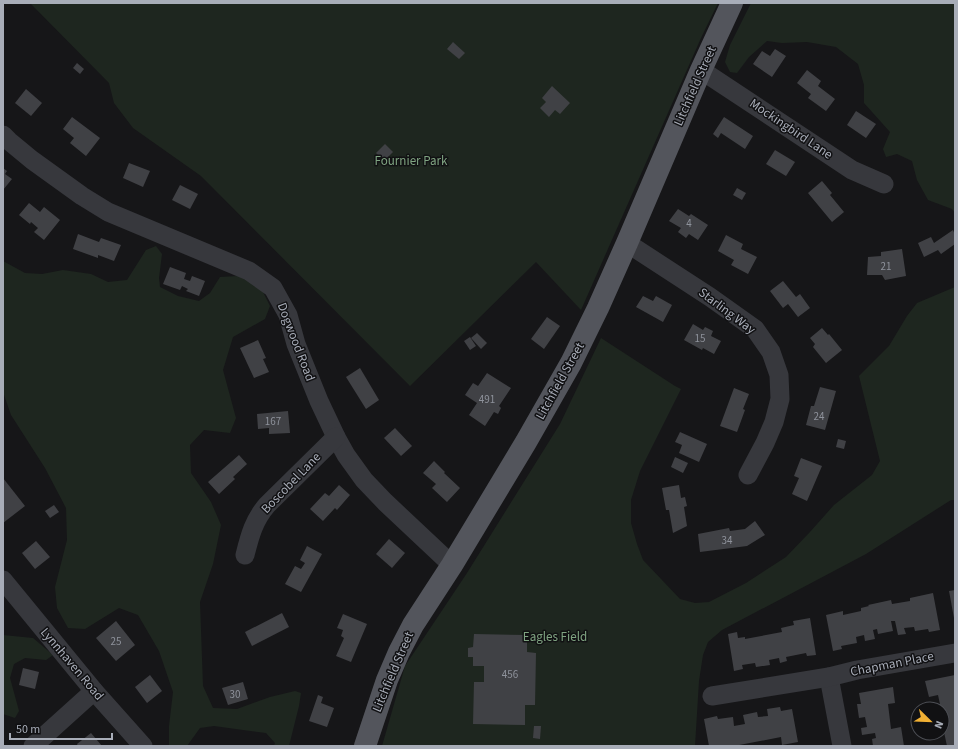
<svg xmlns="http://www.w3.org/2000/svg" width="958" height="749" font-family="'Source Sans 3',sans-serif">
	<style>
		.green { fill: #1e261f }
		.building { fill: #404145 }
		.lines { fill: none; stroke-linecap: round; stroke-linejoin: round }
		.minor { stroke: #37383d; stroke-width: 19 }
		.major { stroke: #53555c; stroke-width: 22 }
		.labels { text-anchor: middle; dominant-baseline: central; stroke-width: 3; stroke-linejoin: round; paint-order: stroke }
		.number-label { font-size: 11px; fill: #8e929b }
		.street-label { font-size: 13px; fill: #a8adb8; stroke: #111113 }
		.park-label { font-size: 13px; fill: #7fa381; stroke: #111113 }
	</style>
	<rect width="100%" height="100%" fill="#161618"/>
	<g class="green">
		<path d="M30,3h688l-17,35 -120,272 -45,-48 -126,124 -209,-210 -68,-48 -19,-25 -5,-20z"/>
		<path d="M751,3h204v210l-3,-4 -24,-9 -11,-20 -5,-19 -15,-7 -11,3 -3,-8 7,-17 -26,-29v-18l-6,-21 -22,-17 -29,-5 -25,1 -15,-2 -18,16 -12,16 -7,-1 -5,-10 5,-17z"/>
		<path d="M156,246l6,8 -3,24 1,9 18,9 21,5 11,-8 10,-16 19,-1 22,12 9,18 -5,13 -32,18 -10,33 13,48 -6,15 -26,-3 -14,15 1,28 20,29 10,23 -8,39 -13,38 3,84 10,22 24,1 33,-12 25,-6 6,2 -2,13 -10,40h-15l1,-3 -9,-10 -52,-7 -14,2 -13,18h-18v-20l4,-34 -14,-41 -21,-36 -19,-7 -34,21 -17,-1 -11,-20 -2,-21 12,-47 -1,-32 -21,-40 -34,-53 -8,-23v-131l22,12 17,1 21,-4 28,4 17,8 19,-2 19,-30z"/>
		<path d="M955,287v213h-4l-85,54 -144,76 -14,12 -5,13 -4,26 -4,65h-313l23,-80 62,-93 93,-149 41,-86 74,48 6,3 -41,82 -9,29v23l6,21 6,16 37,39 15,4 14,-1 37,-19 40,-26 24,-25 24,-27 38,-30 8,-14 -21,-85 30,-30 18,-30 10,-13z"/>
		<path d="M3,635l30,3 20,17 -7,5 -21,-2 -11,6 -4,14 9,33 -4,7 -12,-4z"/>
	</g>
	<g class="building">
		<path d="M453,42l12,11 -6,6 -12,-10z"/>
		<path d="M775,49l11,7 -14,21 -19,-13 9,-13 8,5z"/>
		<path d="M77,63l7,6 -4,5 -7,-6z"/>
		<path d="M807,70l14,11 -3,5 17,13 -9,12 -18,-13 3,-4 -14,-11z"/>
		<path d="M552,86l18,17 -10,11 -5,-4 -6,7 -9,-9 6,-6 -4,-4z"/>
		<path d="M26,89l16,14 -11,13 -16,-13z"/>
		<path d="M856,111l20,13 -10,14 -19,-13z"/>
		<path d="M72,117l28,21 -14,18 -16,-13 4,-5 -11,-9z"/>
		<path d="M724,117l29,19 -8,13 -24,-16 -3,5 -5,-4z"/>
		<path d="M385,144l8,8 -9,9 -8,-8z"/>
		<path d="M775,150l20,12 -9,14 -20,-12z"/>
		<path d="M129,163l21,8 -7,16 -20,-9z"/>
		<path d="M3,168l4,3 -2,3 7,5 -9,11z"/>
		<path d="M822,181l10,12 -2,2 14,17 -12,10 -24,-29z"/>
		<path d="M180,185l18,9 -8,15 -18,-9z"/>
		<path d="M737,188l9,5 -4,7 -9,-5z"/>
		<path d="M29,203l11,9 4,-5 16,13 -16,20 -10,-8 4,-4 -7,-6 -1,2 -11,-9z"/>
		<path d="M678,209l11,7 2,-2 17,11 -10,15 -9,-6 -3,4 -8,-6 3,-4 -12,-7z"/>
		<path d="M953,230l2,5v9l-14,10 -3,-4 -14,7 -6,-14 13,-6 3,6z"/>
		<path d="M78,234l21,8 2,-4 20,7 -7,16 -16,-6v3l-25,-9z"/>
		<path d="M726,235l17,9 -2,5 16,8 -9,17 -17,-9 3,-5 -16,-9z"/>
		<path d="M902,249l4,27 -21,4 -3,-5h-15l1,-18 13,-1v-4z"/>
		<path d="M170,267l16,6 -2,6 6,2 2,-5 13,5 -6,15 -13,-5 2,-2 -6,-3 -2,4 -17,-6z"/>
		<path d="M783,281l13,16 4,-3 10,14 -12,9 -10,-13 -5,4 -13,-17z"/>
		<path d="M643,296l10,5 3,-5 16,9 -9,17 -27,-15z"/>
		<path d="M547,317l13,9 -16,23 -13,-10z"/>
		<path d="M693,324l10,6 2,-3 8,4 -2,5 10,5 -7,13 -11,-6 -1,2 -18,-10z"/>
		<path d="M822,328l6,7 1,-1 13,16 -16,13 -13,-16 2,-3 -5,-6z"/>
		<path d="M477,333l10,10 -6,6 -10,-11z"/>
		<path d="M470,337l6,9 -6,4 -6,-9z"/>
		<path d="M258,340l8,18 -3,1 6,13 -15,6 -14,-30z"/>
		<path d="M360,368l19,32 -13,9 -20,-32z"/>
		<path d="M487,373l24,15 -12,18 2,2 -3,6 -4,-2 -9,14 -16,-11 8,-12 -12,-8 8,-12 5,3z"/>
		<path d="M820,387l16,4 -11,39 -19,-5 5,-19h3z"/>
		<path d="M734,388l15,6 -6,15 2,1 -8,22 -17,-6z"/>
		<path d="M288,411l2,22 -21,1v-6l-11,1 -1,-15z"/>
		<path d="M395,428l17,18 -11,10 -17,-18z"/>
		<path d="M680,432l27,12 -8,18 -20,-9 3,-8 -7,-3z"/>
		<path d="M838,439l8,2 -2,8 -8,-2z"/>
		<path d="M239,455l8,9 -14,13 2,2 -16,15 -11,-12z"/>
		<path d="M675,457l13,6 -5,10 -12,-6z"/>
		<path d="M801,458l21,8 -15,35 -15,-7 7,-16 -5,-2z"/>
		<path d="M434,461l11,11 -1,1 16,15 -13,14 -15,-14 4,-4 -13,-11z"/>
		<path d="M3,478l22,28 -22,17z"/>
		<path d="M339,485l11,10 -13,15 -2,-2 -12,13 -13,-12 15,-16 4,3z"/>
		<path d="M679,485l2,13 4,-1 2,9 -3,1 3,19 -14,7 -4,-23h-3l-4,-22z"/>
		<path d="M54,505l5,7 -9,6 -5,-7z"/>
		<path d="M755,521l10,14 -18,11 -47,6 -2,-18 31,-6 1,3 15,-2z"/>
		<path d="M389,539l16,14 -13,15 -16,-14z"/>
		<path d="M36,541l14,16 -15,12 -13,-16z"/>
		<path d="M307,546l15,8 -21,38 -16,-8 10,-18 6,3 4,-6 -5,-3z"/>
		<path d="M955,590v28h-1l-5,-27z"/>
		<path d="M933,593l7,37 -11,2 -1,-3 -13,2 -1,-4 -10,1 2,6 -8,1 -3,-14h-4l2,10 -15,3 -1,-5 -4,1 2,9 -10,2 -1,-6 -8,2 1,6 -16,3 1,3 -9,2 -7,-36 17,-4v4l18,-4v-3l8,-2 -1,-1 23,-5 1,4 18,-3v-3z"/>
		<path d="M282,613l7,14 -37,19 -7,-14z"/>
		<path d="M343,614l24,10 -16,38 -15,-6 8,-18 -3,-2 2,-6 -6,-2z"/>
		<path d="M810,618l6,37 -9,1 -1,-3 -20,4 1,4 -7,2 -1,-5 -10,2 1,5 -14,2 -1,-4 -13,2 1,4 -9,2 -6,-37 9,-2 1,6 7,-1v2l37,-7 -1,-4 13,-3 -1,-4z"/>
		<path d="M116,621l19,24 -19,16 -20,-23z"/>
		<path d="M474,634l53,1v17l9,1 -1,52h-10v20l-52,-1 1,-42h10v-16h-11v-9h-5v-9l5,-1z"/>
		<path d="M23,668l16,4 -4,17 -16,-4z"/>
		<path d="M150,675l12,16 -15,12 -12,-16z"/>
		<path d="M955,675v71h-8l-3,-14h-2v-23h-1l-3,-14 -9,2 -4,-16z"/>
		<path d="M243,682l5,17 -20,6 -6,-17z"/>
		<path d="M893,687l2,16 -7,1 3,25 10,-2 3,19h-31l-1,-7 4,-1 -1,-5 -13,2 -1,-7 6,-1 -2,-10 -6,1 -2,-14h4l-2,-11z"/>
		<path d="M318,695l5,2 -2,6 13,5 -7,19 -18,-6z"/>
		<path d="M780,707l1,4 11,-2 6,33 -16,3 -1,-8 -47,9h-25l-5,-27 13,-3 1,3 15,-2 1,9 11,-2 -2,-9 14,-3 1,5 10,-1 -1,-7z"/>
		<path d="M534,726h7l-1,13 -7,-1z"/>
		<path d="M91,733l11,13h-24l-1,-2z"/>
	</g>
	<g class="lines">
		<g class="minor">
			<path d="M701,70l151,100 32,14"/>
			<path d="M3,135l6,6 23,19 50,36 26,16 141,59 24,17 15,27 8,29 23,57 17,36 10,18 18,25 21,22 67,63"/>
			<path d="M627,243l83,54 45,32 16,23 8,23 1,24 -6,23 -9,21 -17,32"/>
			<path d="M245,555c5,-20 9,-35 22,-50l69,-68"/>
			<path d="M3,580l91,111 49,55"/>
			<path d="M829,677l13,69"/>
			<path d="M712,696l117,-19 28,-7 98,-17"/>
			<path d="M33,746l61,-55"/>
		</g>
		<path class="major" d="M365,746l22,-66 12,-28 14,-27 39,-60 74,-123 45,-79 27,-55 29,-65 74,-173 31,-67"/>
	</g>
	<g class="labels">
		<g class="number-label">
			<text x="689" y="223">4</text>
			<text x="886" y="266">21</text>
			<text x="700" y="338">15</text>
			<text x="487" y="399">491</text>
			<text x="819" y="416">24</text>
			<text x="273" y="421">167</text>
			<text x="727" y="540">34</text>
			<text x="116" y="641">25</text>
			<text x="510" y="674">456</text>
			<text x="235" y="694">30</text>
		</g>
		<g class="street-label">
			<text transform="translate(695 86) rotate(-66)">Litchfield Street</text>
			<text transform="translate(791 129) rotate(34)">Mockingbird Lane</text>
			<text transform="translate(727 311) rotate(37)">Starling Way</text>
			<text transform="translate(296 342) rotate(69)">Dogwood Road</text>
			<text transform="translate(560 381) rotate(-61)">Litchfield Street</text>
			<text transform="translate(291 483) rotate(-46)">Boscobel Lane</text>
			<text transform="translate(72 664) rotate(50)">Lynnhaven Road</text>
			<text transform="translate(892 664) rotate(-11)">Chapman Place</text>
			<text transform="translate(393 672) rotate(-67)">Litchfield Street</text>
		</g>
		<g class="park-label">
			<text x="411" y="161">Fournier Park</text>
			<text x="555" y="637">Eagles Field</text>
		</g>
	</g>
	<rect width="958" height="749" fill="none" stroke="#a8adb8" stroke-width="8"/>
	<g transform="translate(930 721) rotate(113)"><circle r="19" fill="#111113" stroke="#4d4f55"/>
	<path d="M0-3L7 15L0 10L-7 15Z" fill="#f2b134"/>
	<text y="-6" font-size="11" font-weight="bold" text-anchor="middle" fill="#a8adb8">N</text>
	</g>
	<path d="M10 733v6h102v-6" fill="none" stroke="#a8adb8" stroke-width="2"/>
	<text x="16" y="733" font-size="12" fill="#a8adb8" stroke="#111113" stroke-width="3" paint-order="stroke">50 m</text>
</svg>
